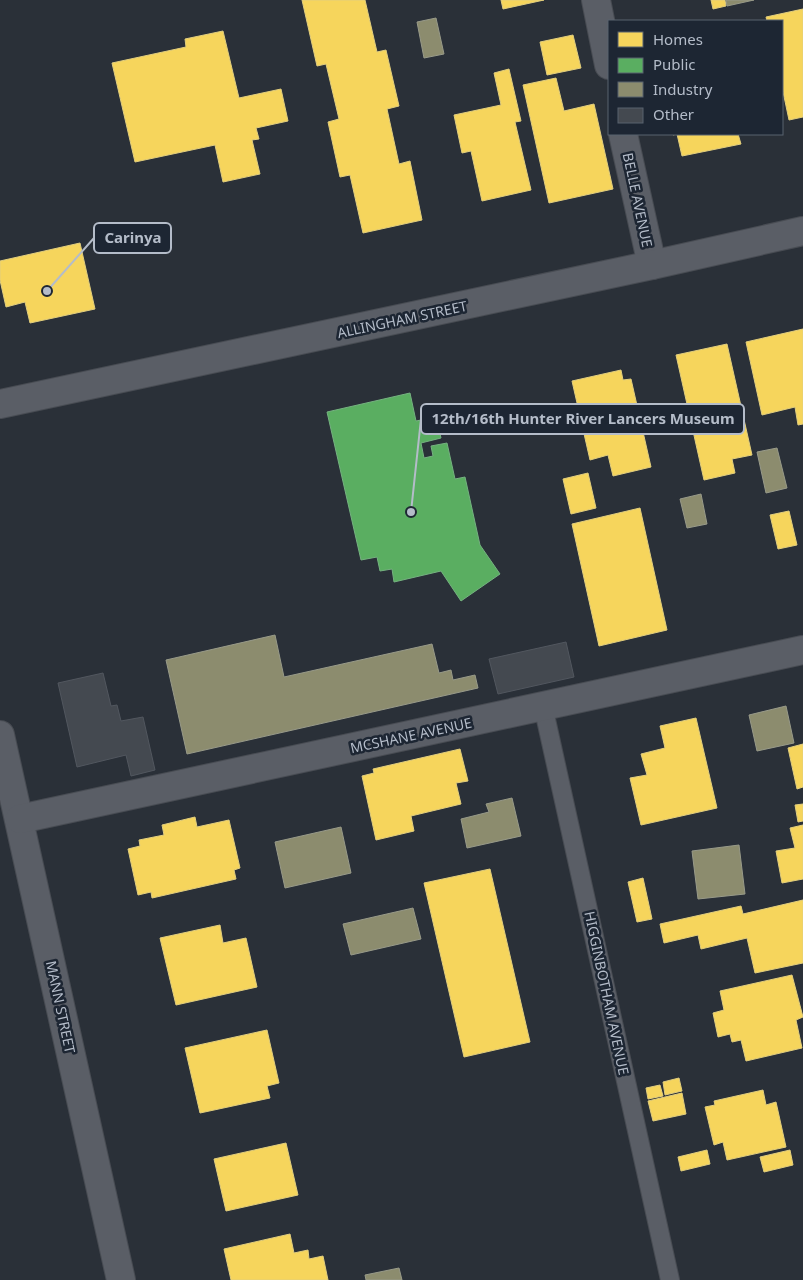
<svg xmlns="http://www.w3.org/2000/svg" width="803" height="1280" font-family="'Noto Sans',sans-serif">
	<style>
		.homes { fill: #f6d55c; stroke: #e2ce7d }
		.public { fill: #5aae61; stroke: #75b280 }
		.industry { fill: #8c8c6e; stroke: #989a89 }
		.building { fill: #444950; stroke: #52575f }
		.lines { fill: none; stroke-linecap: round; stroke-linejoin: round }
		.service-casing { stroke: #484c53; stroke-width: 20 }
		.minor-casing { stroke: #484c53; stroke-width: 30 }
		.service { stroke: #5a5e66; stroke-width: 18 }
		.minor { stroke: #5a5e66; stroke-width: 28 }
		.labels { text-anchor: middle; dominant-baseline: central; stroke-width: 5; stroke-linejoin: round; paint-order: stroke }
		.street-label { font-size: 14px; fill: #b4bcc9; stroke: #1d2633 }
		.leader { fill: none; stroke: #b4bcc9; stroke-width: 2 }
		.callout-dot { fill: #b4bcc9; stroke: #1d2633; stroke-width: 2 }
		.callout { fill: #1d2633; stroke: #b4bcc9; stroke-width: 2 }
		.callout-label { font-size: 15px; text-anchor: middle; font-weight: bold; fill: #b4bcc9 }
	</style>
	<rect width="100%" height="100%" fill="#2a3038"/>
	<g class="homes">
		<path d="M302,0h63l12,52 9,-2 13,56 -12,3 12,55 11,-3 12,59 -59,13 -13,-58 -10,2 -12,-55 11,-3 -13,-55 -9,2z"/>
		<path d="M501,0h43l-41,9z"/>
		<path d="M711,0h14l1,6 -13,3z"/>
		<path d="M803,9v108l-14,3 -7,-33v-66h-15l-1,-4z"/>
		<path d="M223,31l16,67 42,-9 7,32 -32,7 3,11 -7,1 8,34 -37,8 -8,-37 -80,17 -23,-99 74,-16 -1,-8z"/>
		<path d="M573,35l8,33 -34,7 -7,-33z"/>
		<path d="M509,69l12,52 -6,1 16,68 -49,11 -11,-50 -9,2 -8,-38 47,-10 -7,-32z"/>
		<path d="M556,78l8,33 30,-7 19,85 -64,14 -26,-118z"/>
		<path d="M672,134h66l3,10 -59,12 -5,-22 -4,1z"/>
		<path d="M80,243l15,66 -65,14 -5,-21 -19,5 -6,-27v-19z"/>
		<path d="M803,329v95l-5,1 -3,-18 -33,8 -16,-73z"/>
		<path d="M727,344l25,111 -20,4 3,14 -31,7 -28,-125z"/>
		<path d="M621,370l2,10 8,-1 20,88 -38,9 -5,-21 -18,5 -18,-79z"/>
		<path d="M588,473l8,35 -25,6 -8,-35z"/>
		<path d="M640,508l27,122 -68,16 -27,-122z"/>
		<path d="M789,511l8,34 -19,4 -8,-34z"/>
		<path d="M696,718l21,90 -76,17 -11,-47 17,-3 -6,-21 24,-6 -5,-22z"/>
		<path d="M803,744v43l-6,2 -9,-41z"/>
		<path d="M460,749l8,32 -12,2 5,21 -50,12 3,15 -38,9 -14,-64 12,-3 -1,-4z"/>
		<path d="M803,804v17l-5,1 -3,-17z"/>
		<path d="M195,817l2,10 32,-7 11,48 -6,2 2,9 -84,19 -1,-6 -13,3 -10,-46 12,-3 -1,-6 25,-5 -2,-10z"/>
		<path d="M803,825v54l-21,4 -6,-32 19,-3 -5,-20z"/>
		<path d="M490,869l40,173 -66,15 -40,-174z"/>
		<path d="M643,878l9,41 -15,3 -9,-40z"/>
		<path d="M803,900v63l-48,10 -8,-35 -46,11 -3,-14 -34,8 -4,-19 81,-18 2,8z"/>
		<path d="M220,925l3,18 23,-5 11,49 -81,18 -16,-67z"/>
		<path d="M792,975l11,42 -7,3 6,28 -56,13 -5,-21 -9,2 -2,-8 -12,3 -5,-24 11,-3 -4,-19z"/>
		<path d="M267,1030l12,53 -12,3 3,12 -70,15 -15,-65z"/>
		<path d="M679,1078l3,13 -17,4 -2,-13z"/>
		<path d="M660,1085l3,11 -15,3 -2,-11z"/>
		<path d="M763,1090l3,15 10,-3 10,45 -59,13 -4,-18 -9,3 -9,-38 10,-2 -1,-4z"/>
		<path d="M682,1093l4,21 -33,7 -5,-20z"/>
		<path d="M286,1143l12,52 -72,16 -12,-52z"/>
		<path d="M707,1150l3,14 -29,7 -3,-14z"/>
		<path d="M790,1150l3,15 -29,7 -4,-15z"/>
		<path d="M290,1234l4,19 14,-3 1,9 14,-3 5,24h-97l-7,-31z"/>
	</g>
	<path class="public" d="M410,393l6,28 20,-4 5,21 -20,5 3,15 9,-2 -2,-10 16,-3 8,36 10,-2 15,68 20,29 -39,27 -20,-30 -47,11 -2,-13 -12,2 -3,-14 -16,3 -34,-148z"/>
	<g class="industry">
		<path d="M726,0h28l-27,6z"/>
		<path d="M436,18l8,36 -20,4 -7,-36z"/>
		<path d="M777,448l10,40 -21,5 -9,-41z"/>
		<path d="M701,494l6,30 -20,4 -7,-29z"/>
		<path d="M275,635l9,42 148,-33 7,29 12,-3 2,10 22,-5 3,13 -291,66 -21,-94z"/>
		<path d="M786,706l8,37 -37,8 -8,-36z"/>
		<path d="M512,798l9,38 -54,12 -6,-29 28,-7 -3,-8z"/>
		<path d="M341,827l10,46 -66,15 -10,-46z"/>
		<path d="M739,845l6,49 -47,5 -6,-48z"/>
		<path d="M413,908l8,31 -70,16 -8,-31z"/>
		<path d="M399,1268l3,12h-36l-1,-5z"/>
	</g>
	<g class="building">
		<path d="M566,642l8,35 -76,17 -9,-35z"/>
		<path d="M103,673l8,33 6,-1 4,16 22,-4 12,53 -24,6 -5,-21 -49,12 -19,-84z"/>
	</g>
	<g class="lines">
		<defs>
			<path id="service" d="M543,706l127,574"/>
			<g id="minor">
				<path d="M596,0l13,65"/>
				<path d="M623,134l29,131"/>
				<path d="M0,404l652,-139 151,-34"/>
				<path d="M0,735l121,545"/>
				<path d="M20,819l783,-169"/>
			</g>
		</defs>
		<use href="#service" class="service-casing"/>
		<use href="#minor" class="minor-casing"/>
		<use href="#service" class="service"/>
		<use href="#minor" class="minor"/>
	</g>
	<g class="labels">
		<g class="street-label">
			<text transform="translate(638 200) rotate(78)">BELLE AVENUE</text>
			<text transform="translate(402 319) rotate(-12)">ALLINGHAM STREET</text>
			<text transform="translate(411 735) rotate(-12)">MCSHANE AVENUE</text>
			<text transform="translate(607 993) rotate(78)">HIGGINBOTHAM AVENUE</text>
			<text transform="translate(61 1007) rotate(78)">MANN STREET</text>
		</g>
	</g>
	<path class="leader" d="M47 291L94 238M411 512L421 419"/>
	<g class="callout-dot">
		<circle cx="47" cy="291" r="5"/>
		<circle cx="411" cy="512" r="5"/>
	</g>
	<g class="callout">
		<rect x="94" y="223" width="77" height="30" rx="5"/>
		<rect x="421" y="404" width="323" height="30" rx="5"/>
	</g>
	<g class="callout-label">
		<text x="133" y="243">Carinya</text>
		<text x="583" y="424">12th/16th Hunter River Lancers Museum</text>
	</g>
	<rect x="608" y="20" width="175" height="115" fill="#1d2633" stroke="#59626f"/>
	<rect x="618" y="32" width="25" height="15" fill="#f6d55c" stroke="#59626f"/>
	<text x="653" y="45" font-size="15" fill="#b4bcc9">Homes</text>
	<rect x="618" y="58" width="25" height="15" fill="#5aae61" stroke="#59626f"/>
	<text x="653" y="70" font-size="15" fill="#b4bcc9">Public</text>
	<rect x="618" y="82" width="25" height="15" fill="#8c8c6e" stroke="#59626f"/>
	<text x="653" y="95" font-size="15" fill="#b4bcc9">Industry</text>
	<rect x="618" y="108" width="25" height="15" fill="#444950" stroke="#59626f"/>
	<text x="653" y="120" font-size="15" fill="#b4bcc9">Other</text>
</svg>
